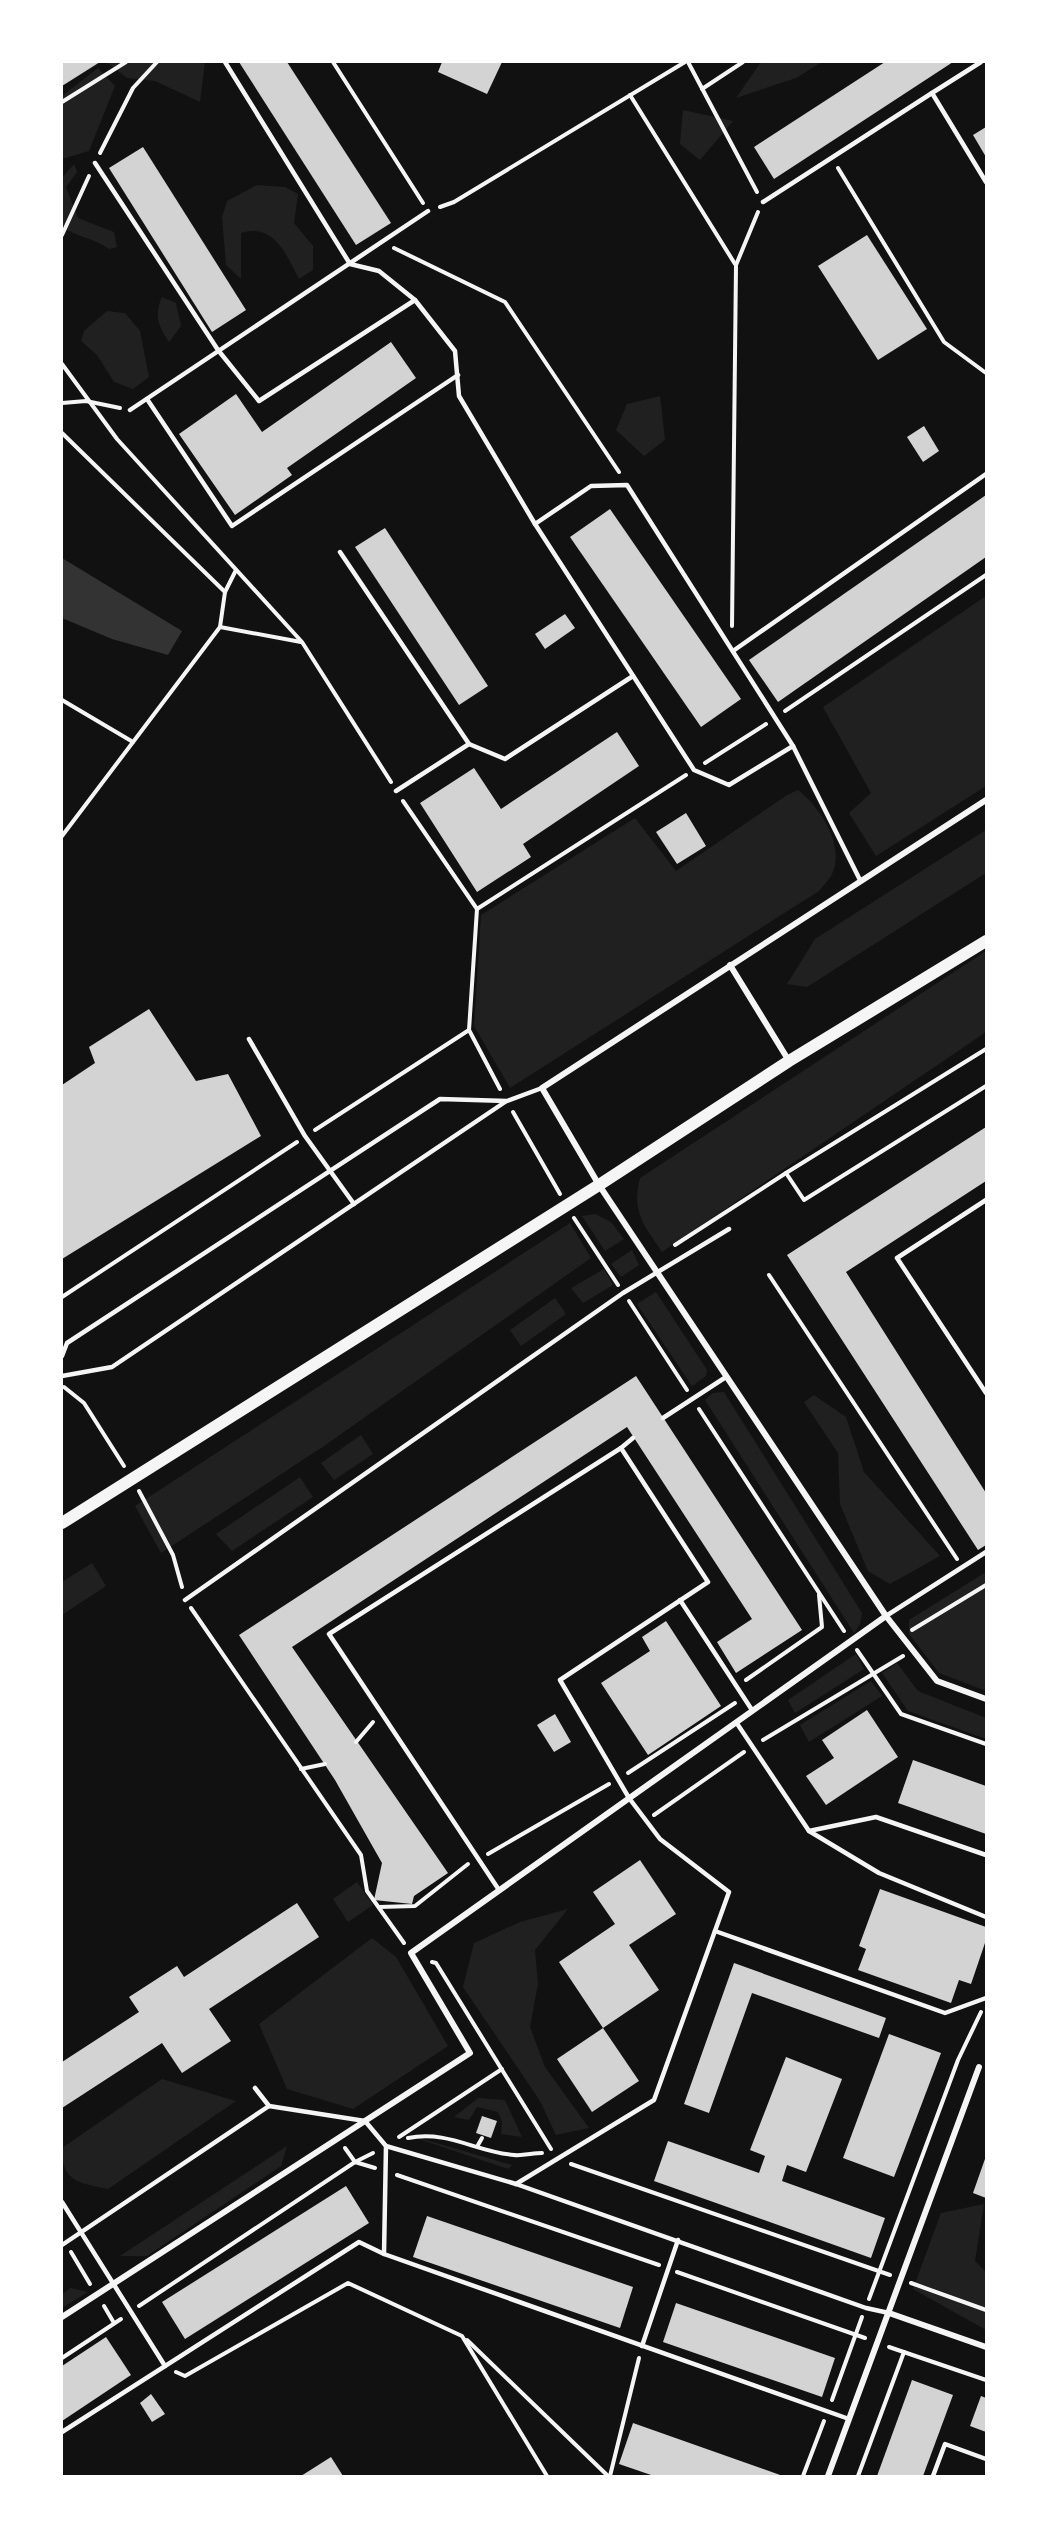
<svg xmlns="http://www.w3.org/2000/svg" width="1048" height="2538" font-family="'Open Sans',sans-serif">
	<style>
		.green { fill: #202020 }
		.water { fill: #333 }
		.building { fill: #d3d3d3 }
		.lines { fill: none; stroke-linecap: round; stroke-linejoin: round }
		.path { stroke: #f5f5f5; stroke-width: 4 }
		.service { stroke: #f5f5f5; stroke-width: 4.5 }
		.minor { stroke: #f5f5f5; stroke-width: 6 }
		.secondary { stroke: #f5f5f5; stroke-width: 12 }
	</style>
	<rect width="100%" height="100%" fill="#111"/>
	<g class="green">
		<path d="M110,62h95l-5,40 -45,-21 -28,-3 -19,-15z"/>
		<path d="M761,62h61l-26,16 -60,20z"/>
		<path d="M98,68l17,18 -26,65 -27,8v-63z"/>
		<path d="M683,110l50,11 -33,39 -20,-16z"/>
		<path d="M74,164l3,8 -11,15 12,31 36,14 3,15 -8,2c-15,-11 -32,-12 -47,-22v-49z"/>
		<path d="M257,185l28,2 13,7 -4,29 19,23v24l-14,9c-13,-25 -25,-56 -58,-46v46l-15,-14 -4,-48 5,-16z"/>
		<path d="M162,297l14,6 5,23 -12,16c-11,-16 -15,-28 -7,-45z"/>
		<path d="M107,311l18,2 15,18 9,46 -16,12 -19,-7 -17,-27 -16,-14 3,-10z"/>
		<path d="M660,396l5,44 -21,16 -28,-26 11,-26z"/>
		<path d="M986,596v190l-110,70 -27,-43 22,-20 -48,-86z"/>
		<path d="M798,790c22,17 46,54 35,82 -3,7 -10,14 -14,19l-309,197 -36,-62 7,-111 154,-97 41,53 111,-76z"/>
		<path d="M986,830v43l-179,114 -20,-3 28,-45z"/>
		<path d="M986,951v81l-324,220c-18,-27 -31,-40 -22,-74z"/>
		<path d="M595,1214l16,8 13,17 -19,12 -23,-35z"/>
		<path d="M570,1223l21,35 -267,188 -163,107 -26,-47z"/>
		<path d="M632,1250l7,15 -18,12 -10,-13z"/>
		<path d="M604,1269l9,16 -30,18 -12,-15z"/>
		<path d="M656,1292l51,78 -1,6 -14,10 -55,-82z"/>
		<path d="M555,1298l11,16 -45,32 -11,-16z"/>
		<path d="M724,1392l138,221 -2,11 -6,9 -149,-233 8,-7z"/>
		<path d="M814,1395l32,22 18,55 76,84 -50,28 -22,-13 -28,-67 -2,-51 -34,-51z"/>
		<path d="M361,1435l12,19 -39,26 -13,-17z"/>
		<path d="M300,1477l13,20 -81,54 -16,-17z"/>
		<path d="M92,1563l14,23 -44,29v-33z"/>
		<path d="M986,1572v119l-47,-18 -30,-39v-14z"/>
		<path d="M856,1654l8,15 -69,44 -7,-13z"/>
		<path d="M897,1663l21,28 68,27v21l-78,-28 -26,-38z"/>
		<path d="M871,1681l11,15 -73,46 -9,-17z"/>
		<path d="M357,1882l16,23 -25,17 -15,-23z"/>
		<path d="M568,1909l-33,41 3,34 -8,43 15,40 44,61 -33,7 -16,-34 -77,-114 11,-44 46,-21z"/>
		<path d="M372,1938l24,19 52,89 -95,63 -66,-20 -28,-65z"/>
		<path d="M162,2079l74,22 -128,88c-28,-6 -47,-7 -46,-41z"/>
		<path d="M478,2098l27,2 17,37 -21,-3 1,-12 -4,-10 -21,-5 -8,13 -15,-3z"/>
		<path d="M419,2139l7,1 86,25 -4,4z"/>
		<path d="M287,2146l-6,20 -134,90h-27z"/>
		<path d="M984,2204l-9,57 11,11v58l-73,-41 28,-76z"/>
		<path d="M71,2288l17,4 -26,16v-14z"/>
	</g>
	<path class="water" d="M62,558l120,73 -14,24 -56,-16 -50,-21z"/>
	<g class="building">
		<path d="M62,62h38l-38,24z"/>
		<path d="M239,62h48l104,161 -35,22z"/>
		<path d="M442,62h60l-15,32 -49,-22z"/>
		<path d="M885,62h68l-179,117 -20,-32z"/>
		<path d="M986,127v30l-13,-22z"/>
		<path d="M143,147l103,163 -34,22 -103,-164z"/>
		<path d="M867,235l60,94 -49,31 -60,-94z"/>
		<path d="M391,342l25,36 -129,90 5,7 -57,40 -56,-81 57,-40 26,38z"/>
		<path d="M924,426l15,25 -16,11 -16,-25z"/>
		<path d="M986,495v62l-208,145 -29,-42z"/>
		<path d="M610,509l131,190 -40,28 -131,-190z"/>
		<path d="M385,528l103,158 -29,19 -104,-158z"/>
		<path d="M565,614l10,14 -30,21 -10,-15z"/>
		<path d="M617,732l22,34 -116,78 8,13 -54,35 -57,-89 54,-35 27,41z"/>
		<path d="M686,813l20,33 -29,18 -21,-32z"/>
		<path d="M149,1009l47,72 32,-7 33,62 -199,123v-174l33,-22 -6,-16z"/>
		<path d="M986,1127v54l-140,91 140,221v52l-8,5 -191,-295z"/>
		<path d="M636,1376l166,254 -66,43 -19,-31 35,-23 -125,-192 -335,220 156,226 -34,23 -2,8 -38,-4 8,-37 -47,-83 -96,-145z"/>
		<path d="M666,1621l55,85 -73,49 -47,-72 49,-32 -8,-14z"/>
		<path d="M867,1710l31,47 -72,48 -20,-29 28,-18 -12,-18z"/>
		<path d="M555,1714l16,28 -17,10 -17,-27z"/>
		<path d="M913,1760l73,26v48l-88,-31z"/>
		<path d="M640,1860l36,54 -47,31 30,45 -56,38 -44,-66 56,-38 -22,-32z"/>
		<path d="M880,1889l106,38v13l-15,44 -12,-4 -8,23 -93,-33 8,-21 -7,-3z"/>
		<path d="M297,1903l22,34 -110,72 22,32 -49,32 -20,-30 -100,65v-46l77,-50 -10,-15 48,-31 7,11z"/>
		<path d="M734,1963l152,55 -7,20 -127,-45 -43,120 -25,-9z"/>
		<path d="M603,2028l36,53 -47,31 -35,-53z"/>
		<path d="M889,2034l52,19 -47,124 -51,-19z"/>
		<path d="M786,2057l56,22 -36,93 -19,-7 -5,16 103,37 -14,40 -217,-77 14,-40 91,32 6,-17 -15,-6z"/>
		<path d="M482,2116l15,5 -6,17 -15,-5z"/>
		<path d="M986,2156v42l-13,-5z"/>
		<path d="M346,2186l23,37 -184,116 -23,-37z"/>
		<path d="M427,2216l206,71 -13,41 -207,-71z"/>
		<path d="M676,2303l159,55 -13,39 -159,-55z"/>
		<path d="M106,2337l25,38 -69,46v-55z"/>
		<path d="M912,2380l41,15 -30,81h-46z"/>
		<path d="M151,2394l14,20 -13,8 -12,-19z"/>
		<path d="M981,2396l5,2v34l-16,-6z"/>
		<path d="M633,2423l150,53h-129l-35,-12z"/>
		<path d="M331,2457l12,19h-42z"/>
	</g>
	<g class="lines">
		<g class="path">
			<path d="M333,62l90,141"/>
			<path d="M688,62l69,130"/>
			<path d="M702,89l41,-27"/>
			<path d="M630,95l105,169"/>
			<path d="M62,102l64,-40"/>
			<path d="M100,153l33,-65 24,-26"/>
			<path d="M838,168l106,174 42,31"/>
			<path d="M440,207l14,-5 231,-140"/>
			<path d="M62,235l27,-59"/>
			<path d="M394,248l111,54 114,170"/>
			<path d="M62,364l55,75 185,203 89,140"/>
			<path d="M62,403l24,-2 34,7"/>
			<path d="M62,433l163,159"/>
			<path d="M732,626l4,-361 22,-53"/>
			<path d="M220,627l5,-35 11,-22"/>
			<path d="M62,700l71,42"/>
			<path d="M785,711l201,-136"/>
			<path d="M705,763l61,-39"/>
			<path d="M403,801l74,108 -8,121 31,59"/>
			<path d="M62,836l158,-209 81,15"/>
			<path d="M477,909l209,-134"/>
			<path d="M986,1049l-200,124 18,27 182,-114"/>
			<path d="M513,1112l47,82"/>
			<path d="M315,1130l154,-100"/>
			<path d="M574,1218l44,67"/>
			<path d="M675,1245l111,-72"/>
			<path d="M769,1275l188,284"/>
			<path d="M62,1297l235,-155"/>
			<path d="M629,1301l58,89"/>
			<path d="M64,1387l20,16 40,63"/>
			<path d="M699,1409l145,222"/>
			<path d="M139,1491l34,64 9,32"/>
			<path d="M191,1608l170,247 6,36 37,52"/>
			<path d="M912,1630l74,-45"/>
			<path d="M857,1650l44,64 85,30"/>
			<path d="M746,1680l76,-53 -3,-32"/>
			<path d="M763,1740l140,-84"/>
			<path d="M356,1742l17,-20"/>
			<path d="M301,1769l24,-5"/>
			<path d="M628,1773l107,-70"/>
			<path d="M654,1815l90,-63"/>
			<path d="M488,1854l121,-70"/>
			<path d="M379,1907l36,-1 53,-42"/>
			<path d="M432,1962l4,1 115,186"/>
			<path d="M399,2137l103,-68"/>
			<path d="M408,2138c40,-8 68,14 106,17 9,1 19,-2 28,-2"/>
			<path d="M478,2145l4,-7"/>
			<path d="M345,2148l10,14 18,-9"/>
			<path d="M571,2164l319,111"/>
			<path d="M397,2175l262,90"/>
			<path d="M71,2252l19,32"/>
			<path d="M677,2272l188,66"/>
			<path d="M911,2283l75,27"/>
			<path d="M869,2299l89,-239 23,-48"/>
			<path d="M104,2306l10,17"/>
			<path d="M139,2306l216,-144 20,6"/>
			<path d="M467,2340l141,136"/>
			<path d="M889,2347l97,33"/>
			<path d="M62,2358l59,-39"/>
			<path d="M176,2372l9,4 163,-93 114,53 85,140"/>
			<path d="M832,2400l30,-83"/>
			<path d="M610,2476l29,-118"/>
			<path d="M803,2476l21,-55"/>
			<path d="M858,2476l46,-124"/>
		</g>
		<g class="service">
			<path d="M225,62l125,202 29,7 36,29 40,51 4,45 76,128 159,246 35,15 64,-39"/>
			<path d="M981,62l-49,31 54,89"/>
			<path d="M95,163l123,187 41,51 156,-101"/>
			<path d="M763,202l169,-109"/>
			<path d="M147,399l85,127 226,-151"/>
			<path d="M130,410l298,-199"/>
			<path d="M535,524l56,-38 36,-1 166,261 67,134"/>
			<path d="M340,552l129,192 36,15 128,-83"/>
			<path d="M733,651l253,-177"/>
			<path d="M396,791l73,-47"/>
			<path d="M249,1039l56,97 49,68"/>
			<path d="M986,1200l-89,58 89,135"/>
			<path d="M62,1356l5,-13 373,-244 67,2 35,-13"/>
			<path d="M62,1376l50,-9 393,-265"/>
			<path d="M663,1418l63,-41"/>
			<path d="M621,1448l12,-10"/>
			<path d="M185,1600l438,-307 106,-64"/>
			<path d="M680,1600l72,110"/>
			<path d="M886,1616l100,-64"/>
			<path d="M736,1722l73,109 67,-14 110,38"/>
			<path d="M809,1831l70,42 107,44"/>
			<path d="M499,1890l-170,-256 292,-186 87,134 -148,98 69,118 31,41 69,53 -75,208 -138,84"/>
			<path d="M715,1931l230,82 41,-15"/>
			<path d="M255,2088l14,18"/>
			<path d="M386,2146l-2,108 465,165"/>
			<path d="M62,2202l103,164"/>
			<path d="M62,2245l207,-139 96,15 21,25 130,38 350,124 23,5"/>
			<path d="M642,2346l36,-106"/>
			<path d="M62,2432l297,-190 25,12"/>
			<path d="M933,2476l12,-32 41,15"/>
		</g>
		<g class="minor">
			<path d="M730,965l59,96"/>
			<path d="M886,1616l51,65 49,18"/>
			<path d="M889,2313l97,34"/>
			<path d="M62,2317l408,-264 -59,-100 475,-337 -287,-431 -57,-97 444,-288"/>
			<path d="M828,2476l151,-409"/>
		</g>
		<path class="secondary" d="M62,1523l537,-338 190,-124 197,-120"/>
	</g>
	<rect width="1048" height="2538" fill="none" stroke="#ffffff" stroke-width="126"/>
</svg>
